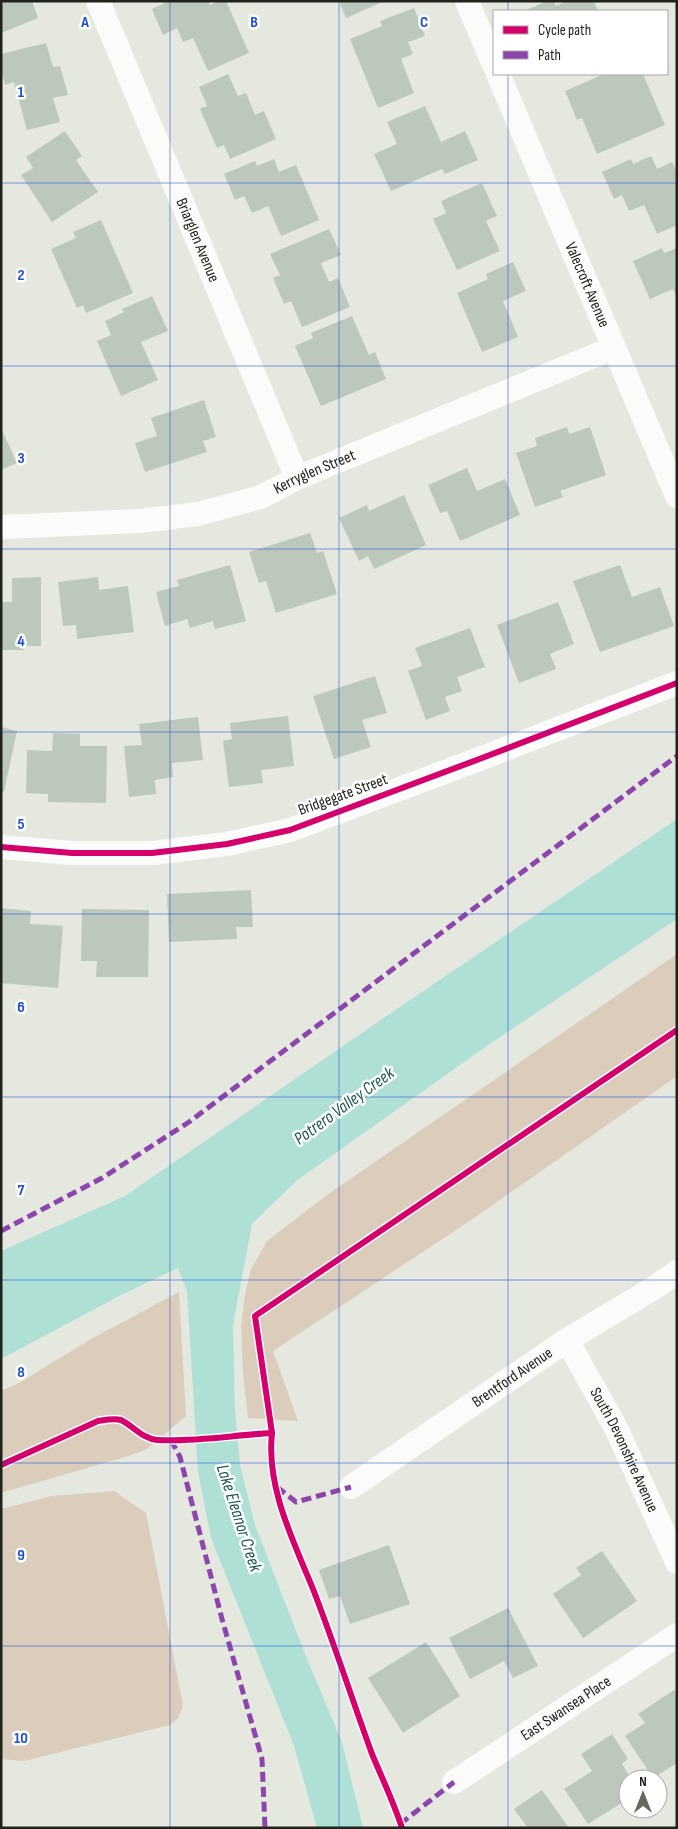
<svg xmlns="http://www.w3.org/2000/svg" width="678" height="1829" font-family="'Sofia Sans Condensed',sans-serif">
	<style>
		.green { fill: #dbccbb }
		.water { fill: #aee0d6 }
		.building { fill: #bdc8bc }
		.lines { fill: none; stroke-linecap: round; stroke-linejoin: round }
		.street { stroke: #fbfcfa; stroke-width: 24 }
		.quiet { stroke: #8e44ad; stroke-width: 5; stroke-dasharray: 10 5; stroke-linecap: butt }
		.cycleway-casing { stroke: #fff; stroke-width: 9 }
		.cycleway { stroke: #d6006c; stroke-width: 6 }
		.grid { fill: none; stroke: #1d4ed8; stroke-width: 1; stroke-opacity: 0.55 }
		.labels { text-anchor: middle; dominant-baseline: central; stroke-width: 5; stroke-linejoin: round; paint-order: stroke }
		.street-label { font-size: 16px; fill: #20221c; stroke: #fff }
		.water-label { font-size: 18px; font-style: italic; fill: #1c5751; stroke: #fff }
		.grid-label { font-size: 16px; text-anchor: middle; font-weight: bold; fill: #1d4ed8; stroke: #fff; stroke-width: 5; stroke-linejoin: round; paint-order: stroke }
	</style>
	<rect width="100%" height="100%" fill="#e5e8de"/>
	<g class="green">
		<path d="M677,954v122l-203,142 -201,133 25,70 -50,-3 -5,-45 -2,-47 4,-31 6,-26 16,-28 60,-46z"/>
		<path d="M179,1292l7,124 -39,33 -19,7 -127,37v-102l18,-8 72,-44z"/>
		<path d="M114,1491l32,22 37,193 -5,12 -8,7 -146,36 -23,-2v-250l51,-13z"/>
	</g>
	<path class="water" d="M677,819v100l-186,124 -195,138 -44,43 -19,101 2,87 5,53 15,60 52,134 35,83 21,86h-46l-23,-82 -83,-208 -13,-66 -11,-181 -9,-23 -55,26 -122,65v-108l124,-55 266,-183z"/>
	<g class="building">
		<path d="M6,1h26l6,17 -37,15v-30z"/>
		<path d="M169,1h39l2,4 8,-4h8l23,52 -41,18 -15,-33 -10,4 -6,-14 -14,7 -11,-26z"/>
		<path d="M339,1h46l-39,17z"/>
		<path d="M547,1h7l2,5 11,-5h27l4,10h-74z"/>
		<path d="M414,8l11,28 -17,6 5,12 -12,5 13,34 -36,15 -28,-69 32,-13 -2,-5z"/>
		<path d="M46,43l7,24 7,-1 8,29 -15,3 7,24 -33,8 -13,-48 -9,3 -4,-16v-15z"/>
		<path d="M228,74l10,22 8,-3 9,22 9,-4 12,28 -46,20 -6,-14 -7,3 -17,-39 7,-3 -8,-19z"/>
		<path d="M602,74h41l22,51 -68,29 -15,-36 -5,2 -12,-29 37,-16z"/>
		<path d="M425,106l16,36 24,-11 13,29 -33,14 -3,-5 -51,22 -17,-37 23,-10 -10,-22z"/>
		<path d="M65,131l17,25 -6,4 22,32 -46,30 -31,-47 12,-7 -7,-11z"/>
		<path d="M651,156l6,13 15,-7 5,11v52l-20,9 -13,-29 -15,6 -7,-16 -8,4 -12,-27 29,-13 2,5z"/>
		<path d="M274,159l5,13 17,-7 23,55 -38,16 -13,-30 -16,7 -8,-17 -9,4 -11,-26 31,-13 2,5z"/>
		<path d="M482,183l15,33 -11,5 14,30 -43,19 -24,-51 13,-6 -5,-12z"/>
		<path d="M101,220l32,73 -47,20 -3,-8 -6,3 -26,-59 25,-11 -3,-6z"/>
		<path d="M329,229l12,26 -20,8 8,19 9,-4 12,29 -48,20 -11,-26 -7,3 -11,-26 7,-3 -10,-21z"/>
		<path d="M662,248l2,5 13,-5v50l-4,-9 -23,10 -17,-38z"/>
		<path d="M513,262l13,29 -23,10 15,36 -36,15 -25,-59 31,-14 -2,-5z"/>
		<path d="M152,296l16,35 -27,11 17,38 -37,16 -24,-55 14,-6 -6,-14 19,-9 -2,-3z"/>
		<path d="M352,316l17,39 6,-3 11,27 -65,27 -26,-60 18,-8 -2,-5z"/>
		<path d="M204,400l12,37 -13,4 4,11 -62,20 -10,-29 22,-7 -6,-18z"/>
		<path d="M567,427l2,7 21,-7 16,48 -46,16 3,6 -28,10 -19,-54 21,-7 -2,-8z"/>
		<path d="M1,428l16,35 -16,7z"/>
		<path d="M467,468l10,23 28,-12 15,36 -60,26 -13,-30 -7,2 -12,-28z"/>
		<path d="M404,495l22,50 -52,24 -6,-13 -9,5 -20,-43 28,-13 2,6z"/>
		<path d="M310,533l7,20 6,-2 14,43 -61,19 -10,-32 -7,2 -10,-31z"/>
		<path d="M230,565l16,56 -31,8 -2,-8 -23,7 -3,-9 -22,7 -9,-34 23,-6 -2,-6z"/>
		<path d="M620,565l12,32 28,-10 14,39 -74,26 -27,-71z"/>
		<path d="M41,577v69h-17v4h-23v-48h11v-24z"/>
		<path d="M98,577l1,13 29,-4 6,46 -57,7 -1,-14 -13,1 -5,-44z"/>
		<path d="M558,602l16,42 -24,10 6,15 -37,14 -22,-58z"/>
		<path d="M470,628l15,39 -28,10 5,14 -17,6 5,14 -24,9 -18,-49 14,-5 -7,-18z"/>
		<path d="M375,676l12,37 -25,7 9,27 -37,12 -21,-63z"/>
		<path d="M288,716l6,50 -33,4 2,13 -34,4 -6,-46 9,-2 -2,-16z"/>
		<path d="M198,717l5,43 -31,3 1,14 -18,3 1,14 -27,3 -5,-51 18,-1 -3,-21z"/>
		<path d="M1,727l16,4 -13,61 -3,-1z"/>
		<path d="M53,733l27,1v12h27l-1,57 -58,-1v-8l-22,-1 1,-43 25,1z"/>
		<path d="M251,890l2,37h-17l1,12 -68,3 -2,-48z"/>
		<path d="M1,908l30,3 -1,13 33,2 -5,62 -57,-5z"/>
		<path d="M82,909l67,1 -1,67h-52l1,-16h-16z"/>
		<path d="M389,1545l21,59 -60,20 -10,-28 -11,3 -10,-29z"/>
		<path d="M602,1551l35,50 -54,37 -30,-44 28,-19 -5,-7z"/>
		<path d="M508,1608l30,58 -25,12 -9,-17 -34,18 -21,-41z"/>
		<path d="M426,1642l34,54 -57,37 -35,-55z"/>
		<path d="M674,1690l3,4v69l-24,15 -28,-42 20,-13 -7,-9z"/>
		<path d="M612,1734l16,25 -6,5 9,15h-3v20l-40,25 -24,-35 28,-18 -11,-17z"/>
		<path d="M542,1790l27,38h-41l-14,-19z"/>
	</g>
	<g class="lines">
		<g class="street">
			<path id="s1" d="M98,1l199,477"/>
			<path d="M467,1l27,64"/>
			<path id="s2" d="M498,74l179,422"/>
			<path id="s3" d="M1,527l139,-6 58,-7 63,-17 36,-19 316,-130"/>
			<path d="M1,847l71,6h80l75,-9 63,-14 192,-72 195,-75"/>
			<path id="s4" d="M567,1340l49,88 61,134"/>
			<path id="s5" d="M351,1487l216,-147 87,-52 23,-16"/>
			<path id="s6" d="M454,1782l223,-147"/>
		</g>
		<g class="quiet">
			<path d="M1,1231l101,-53 87,-56 488,-366"/>
			<path d="M171,1440l9,17 42,162 40,140 3,69"/>
			<path d="M277,1487l19,15 55,-15"/>
			<path d="M400,1824l54,-42"/>
		</g>
		<defs>
			<g id="cycleway">
				<path d="M1,847l71,6h80l75,-9 63,-14 192,-72 195,-75"/>
				<path d="M1,1465l97,-44c7,-1 16,-3 23,-1 12,6 22,19 36,20 38,2 77,-5 115,-7"/>
				<path d="M402,1828c-8,-25 -20,-50 -30,-74 -20,-55 -38,-111 -59,-165 -20,-49 -47,-102 -41,-156l-17,-117 422,-286"/>
			</g>
		</defs>
		<use href="#cycleway" class="cycleway-casing"/>
		<use href="#cycleway" class="cycleway"/>
	</g>
	<path class="grid" d="M170,1v1827M339,1v1827M508,1v10M508,74v1754M1,183h676M1,366h676M1,549h676M1,732h676M1,914h676M1,1097h676M1,1280h676M1,1463h676M1,1646h676"/>
	<g class="labels">
		<g class="street-label">
			<text stroke="none"><textPath href="#s1" startOffset="259">Briarglen Avenue</textPath></text>
			<text stroke="none"><textPath href="#s2" startOffset="229">Valecroft Avenue</textPath></text>
			<text stroke="none"><textPath href="#s3" startOffset="322">Kerryglen Street</textPath></text>
			<text transform="translate(343 795) rotate(-20)">Bridgegate Street</text>
			<text stroke="none"><textPath href="#s5" startOffset="195">Brentford Avenue</textPath></text>
			<text stroke="none"><textPath href="#s4" startOffset="124">South Devonshire Avenue</textPath></text>
			<text stroke="none"><textPath href="#s6" startOffset="134">East Swansea Place</textPath></text>
		</g>
		<g class="water-label">
			<text transform="translate(344 1106) rotate(-36)">Potrero Valley Creek</text>
			<text transform="translate(239 1518) rotate(72)">Lake Eleanor Creek</text>
		</g>
	</g>
	<g class="grid-label">
		<text x="85" y="27">A</text>
		<text x="254" y="27">B</text>
		<text x="424" y="27">C</text>
		<text x="21" y="97">1</text>
		<text x="21" y="280">2</text>
		<text x="21" y="463">3</text>
		<text x="21" y="646">4</text>
		<text x="21" y="829">5</text>
		<text x="21" y="1012">6</text>
		<text x="21" y="1195">7</text>
		<text x="21" y="1377">8</text>
		<text x="21" y="1560">9</text>
		<text x="21" y="1743">10</text>
	</g>
	<rect width="678" height="1829" fill="none" stroke="#20221c" stroke-width="5"/>
	<rect x="493" y="10" width="175" height="65" fill="#ffffff" stroke="#a6a7a4"/>
	<rect x="503" y="26" width="25" height="8" fill="#d6006c" stroke="#a6a7a4"/>
	<text x="538" y="35" font-size="15" fill="#20221c">Cycle path</text>
	<rect x="503" y="51" width="25" height="8" fill="#8e44ad" stroke="#a6a7a4"/>
	<text x="538" y="60" font-size="15" fill="#20221c">Path</text>
	<g transform="translate(643 1794)"><circle r="24" fill="#ffffff" stroke="#a6a7a4"/>
	<path d="M0-4L9 19L0 12L-9 19Z" fill="#656760"/>
	<text y="-8" font-size="14" font-weight="bold" text-anchor="middle" fill="#20221c">N</text>
	</g>
</svg>
